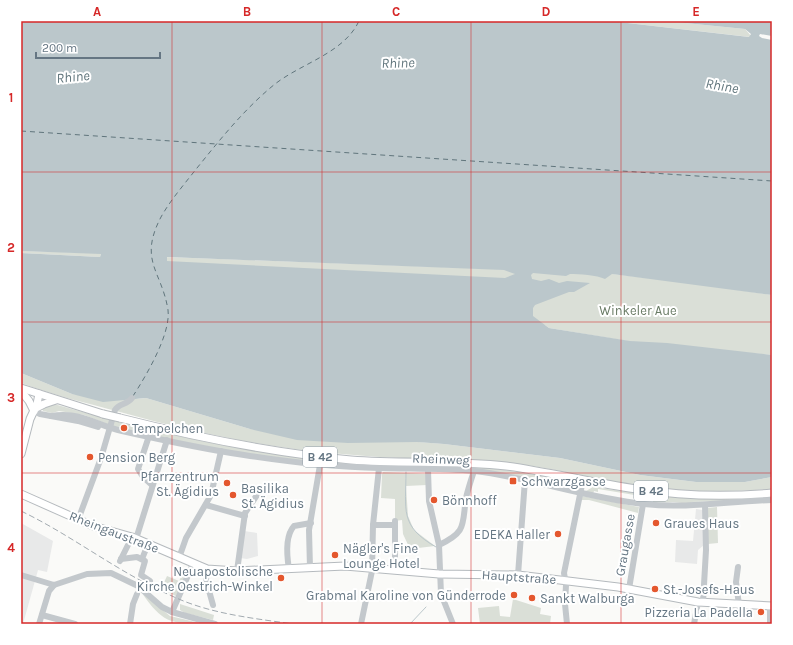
<svg xmlns="http://www.w3.org/2000/svg" width="793" height="645" font-family="Karla,sans-serif">
	<style>
		.built { fill: #e8e9e9 }
		.green { fill: #dadfd7 }
		.water { fill: #bbc7cb; fill-rule: evenodd }
		.lines { fill: none; stroke-linecap: round; stroke-linejoin: round }
		.stream { stroke: #bbc7cb; stroke-width: 1 }
		.ferry { stroke: #60757c; stroke-width: 1; stroke-dasharray: 5 4; stroke-linecap: butt }
		.major-casing { stroke: #b5babe; stroke-width: 9 }
		.minor { stroke: #c3c8cc; stroke-width: 6 }
		.major { stroke: #fff; stroke-width: 7 }
		.rail { stroke: #a2aab0; stroke-width: 1; stroke-dasharray: 6 3; stroke-linecap: butt }
		.major-bridge-casing { stroke: #b5babe; stroke-width: 9; stroke-linecap: butt }
		.major-bridge { stroke: #fff; stroke-width: 7 }
		.grid { fill: none; stroke: #d62828; stroke-width: 1; stroke-opacity: 0.55 }
		.poi-dot { fill: #e4572e; stroke: #fff; stroke-width: 1.5 }
		.labels { text-anchor: middle; dominant-baseline: central; stroke-width: 4; stroke-linejoin: round; paint-order: stroke }
		.shield { fill: #fff; stroke: #939fa8; stroke-width: 1 }
		.shield-label { font-size: 12px; font-weight: bold; fill: #657683 }
		.park-label { font-size: 13px; fill: #687a64; stroke: #fff }
		.poi-label { font-size: 13px; fill: #657683; stroke: #fff; text-anchor: start }
		.street-label { font-size: 13px; fill: #657683; stroke: #fff }
		.water-label { font-size: 14px; font-style: italic; fill: #60757c; stroke: #fff }
		.neatline { fill: none; stroke: #d62828; stroke-width: 1.5 }
		.grid-label { font-size: 13px; text-anchor: middle; font-weight: bold; fill: #d62828 }
	</style>
	<rect width="100%" height="100%" fill="#fafaf8"/>
	<g class="built">
		<path d="M696,509l7,1 2,34 -7,6 -1,14 -22,-2 1,-22 17,1z"/>
		<path d="M21,523l32,18 -6,31 -9,-2 -15,54h-2z"/>
		<path d="M244,531l13,2 1,23 -11,3 -7,-1z"/>
	</g>
	<g class="green">
		<path d="M610,21h55l80,8 6,7 -1,1z"/>
		<path d="M21,251l79,2 1,1 -1,3 -79,-4z"/>
		<path d="M164,257l440,16 87,10 81,12v60l-133,-12 -90,-15 -4,-3 -380,-61z"/>
		<path d="M21,373l51,21 66,5 8,-1 104,31 194,15 116,14 80,17 56,7h49l27,-5v12c-46,3 -92,4 -138,-4 -39,-6 -77,-16 -116,-21 -59,-6 -118,-4 -176,-10 -75,-6 -150,-22 -222,-42 -34,-9 -67,-17 -99,-29z"/>
		<path d="M54,404c93,27 189,49 286,58 43,5 87,3 130,5 33,1 65,8 98,14l6,4 1,4 -41,-12 -2,3 -27,-6 -187,-11 -87,-12 -108,-21 -39,-15 -25,-4 -7,2 -9,-2 -1,-3z"/>
		<path d="M383,472l44,2v11l-21,1 2,30 6,14 21,16 -25,3 -7,-15 -1,-14 -7,1v-22l-14,-1 1,-24z"/>
		<path d="M593,487c60,9 118,14 179,9v3l-80,3 -2,2 -17,-2 -20,1v-5l-55,-9v3l-4,-1 -1,3 -7,-3z"/>
		<path d="M582,496l57,11 -1,6 -49,-13h-8z"/>
		<path d="M717,507l1,36 -10,1 -1,-36z"/>
		<path d="M184,571l3,1 -11,24 -15,-7 6,-13 12,5z"/>
		<path d="M142,593l28,23 34,8c-34,0 -42,-2 -62,-31z"/>
		<path d="M513,599l28,9 -1,6 11,2 -1,8h-70l-2,-16 21,-2 1,10 10,1z"/>
		<path d="M180,604l34,11 -1,5 -28,-7 -5,-3z"/>
	</g>
	<path class="water" d="M21,21h589l139,16 2,-3 -6,-5 -80,-8h107v15l-12,-2 -1,2 3,2 10,2v255l-160,-21 -7,5c-8,-4 -26,-5 -35,-5l-4,2 -33,-3 -2,2 1,4 9,2 8,-2 10,4 8,-2 23,2 -16,9h-5l-34,13 -2,3v8l16,12 81,13 37,2 105,12v122l-27,5h-49l-56,-7 -80,-17 -116,-14 -27,-2 -69,1 -51,-3 -47,-11 -104,-31 -43,4 -31,-8 -51,-21v-120l79,4 1,-3 -80,-3zM167,257l337,13 11,4 -10,4 -338,-17z"/>
	<g class="lines">
		<g class="stream">
			<path d="M406,472c0,38 -7,54 30,75"/>
			<path d="M410,624l16,-17"/>
		</g>
		<g class="ferry">
			<path d="M21,131l751,50"/>
			<path d="M133,396c13,-20 38,-62 35,-86 -6,-39 -30,-49 -7,-93 9,-16 21,-30 32,-44 25,-31 51,-64 82,-89 27,-21 69,-31 84,-63"/>
		</g>
		<defs>
			<g id="major">
				<path d="M21,388l82,26"/>
				<path d="M21,391l8,10 5,10"/>
				<path d="M36,408l8,-4 12,-4"/>
				<path d="M120,418c75,19 153,35 231,42 52,4 104,0 155,6 44,6 87,17 131,23 45,7 90,8 135,4"/>
				<path d="M21,454l9,-35 7,-15 2,-10"/>
				<path d="M21,494l72,32 39,11 75,32 30,2 108,-5 94,8 79,1 100,12 80,15 74,4"/>
			</g>
		</defs>
		<use href="#major" class="major-casing"/>
		<g class="minor">
			<path d="M34,411l6,3 38,7 20,6"/>
			<path d="M51,416c29,-5 44,9 71,15 40,9 81,18 122,24 45,7 90,12 135,13 32,1 64,0 96,3 57,7 111,27 169,33 43,5 85,-3 128,-4"/>
			<path d="M149,436l-11,33 5,8 9,8"/>
			<path d="M428,470l1,31 10,44 2,49 12,30"/>
			<path d="M206,505l39,11"/>
			<path d="M78,520l23,-62 14,-48c4,-7 12,-5 17,-12"/>
			<path d="M395,521v49"/>
			<path d="M373,525h22"/>
			<path d="M136,539l31,-99"/>
			<path d="M439,545c28,-13 23,-20 27,-47 2,-9 5,-18 8,-27"/>
			<path d="M179,558l7,-20 25,-43 10,-44"/>
			<path d="M121,559l16,-2 8,4 -4,14 9,6"/>
			<path d="M142,559l6,-15"/>
			<path d="M120,561l12,-24"/>
			<path d="M738,567l-2,15 3,23"/>
			<path d="M310,568l-1,-38 11,-65"/>
			<path d="M207,569l-1,11 7,25"/>
			<path d="M289,569c-2,-12 -4,-33 5,-43l17,-3"/>
			<path d="M237,571l8,-58 14,-21"/>
			<path d="M21,575l33,10 33,-11 24,-1 27,13 24,21 10,5 43,12"/>
			<path d="M518,575l7,-95"/>
			<path d="M629,589l14,-85"/>
			<path d="M703,602l3,-52 -1,-45"/>
			<path d="M770,606v18"/>
			<path d="M172,612l21,-48"/>
			<path d="M42,615l33,9"/>
			<path d="M39,624l10,-33 5,-6"/>
			<path d="M130,624l3,-20 4,-10"/>
			<path d="M361,624l11,-53 1,-46 6,-57"/>
			<path d="M567,624l-2,-20 1,-19 -2,-12 19,-93"/>
			<path d="M694,624l4,-22"/>
		</g>
		<use href="#major" class="major"/>
		<path class="rail" d="M21,511c52,25 98,62 151,85 38,18 80,22 121,28"/>
		<defs>
			<path id="major-bridge" d="M103,414l17,4"/>
		</defs>
		<use href="#major-bridge" class="major-bridge-casing"/>
		<use href="#major-bridge" class="major-bridge"/>
	</g>
	<path class="grid" d="M172,21v603M322,21v603M471,21v603M621,21v603M21,172h751M21,322h751M21,473h751"/>
	<g class="poi-dot">
		<circle cx="124" cy="428" r="4"/>
		<circle cx="90" cy="457" r="4"/>
		<rect x="509" y="477" width="8" height="8" rx="2"/>
		<circle cx="227" cy="483" r="4"/>
		<circle cx="233" cy="495" r="4"/>
		<circle cx="434" cy="500" r="4"/>
		<circle cx="656" cy="523" r="4"/>
		<circle cx="558" cy="534" r="4"/>
		<circle cx="335" cy="555" r="4"/>
		<circle cx="281" cy="578" r="4"/>
		<circle cx="655" cy="589" r="4"/>
		<circle cx="514" cy="595" r="4"/>
		<circle cx="532" cy="598" r="4"/>
		<circle cx="761" cy="612" r="4"/>
	</g>
	<g class="labels">
		<g class="shield">
			<rect x="303" y="447" width="34" height="20" rx="3"/>
			<rect x="634" y="481" width="34" height="20" rx="3"/>
		</g>
		<g class="shield-label">
			<text x="320" y="457">B 42</text>
			<text x="651" y="491">B 42</text>
		</g>
		<g class="park-label">
			<text x="638" y="310">Winkeler Aue</text>
		</g>
		<g class="poi-label">
			<text x="132" y="428">Tempelchen</text>
			<text x="98" y="457">Pension Berg</text>
			<text x="219" y="476" text-anchor="end">Pfarrzentrum<tspan x="219" dy="15">St. Ägidius</tspan></text>
			<text x="521" y="481">Schwarzgasse</text>
			<text x="241" y="488">Basilika<tspan x="241" dy="15">St. Ägidius</tspan></text>
			<text x="442" y="500">Bönnhoff</text>
			<text x="664" y="523">Graues Haus</text>
			<text x="550" y="534" text-anchor="end">EDEKA Haller</text>
			<text x="343" y="548">Nägler's Fine<tspan x="343" dy="15">Lounge Hotel</tspan></text>
			<text x="273" y="571" text-anchor="end">Neuapostolische<tspan x="273" dy="15">Kirche Oestrich-Winkel</tspan></text>
			<text x="663" y="589">St.-Josefs-Haus</text>
			<text x="506" y="595" text-anchor="end">Grabmal Karoline von Günderrode</text>
			<text x="540" y="598">Sankt Walburga</text>
			<text x="753" y="612" text-anchor="end">Pizzeria La Padella</text>
		</g>
		<g class="street-label">
			<text transform="translate(441 459) rotate(2)">Rheinweg</text>
			<text transform="translate(114 532) rotate(21)">Rheingaustraße</text>
			<text transform="translate(625 545) rotate(-80)">Graugasse</text>
			<text transform="translate(519 577) rotate(4)">Hauptstraße</text>
		</g>
		<g class="water-label">
			<text transform="translate(398 63) rotate(-1)">Rhine</text>
			<text transform="translate(73 77) rotate(-5)">Rhine</text>
			<text transform="translate(722 86) rotate(10)">Rhine</text>
		</g>
	</g>
	<rect width="793" height="645" fill="none" stroke="#ffffff" stroke-width="44"/>
	<path d="M36 52v6h124v-6" fill="none" stroke="#657683" stroke-width="2"/>
	<text x="42" y="52" font-size="12" fill="#657683" stroke="#ffffff" stroke-width="3" paint-order="stroke">200 m</text>
	<rect x="22" y="22" width="749" height="601" class="neatline"/>
	<g class="grid-label">
		<text x="97" y="16">A</text>
		<text x="247" y="16">B</text>
		<text x="396" y="16">C</text>
		<text x="546" y="16">D</text>
		<text x="696" y="16">E</text>
		<text x="11" y="102">1</text>
		<text x="11" y="252">2</text>
		<text x="11" y="402">3</text>
		<text x="11" y="552">4</text>
	</g>
</svg>
